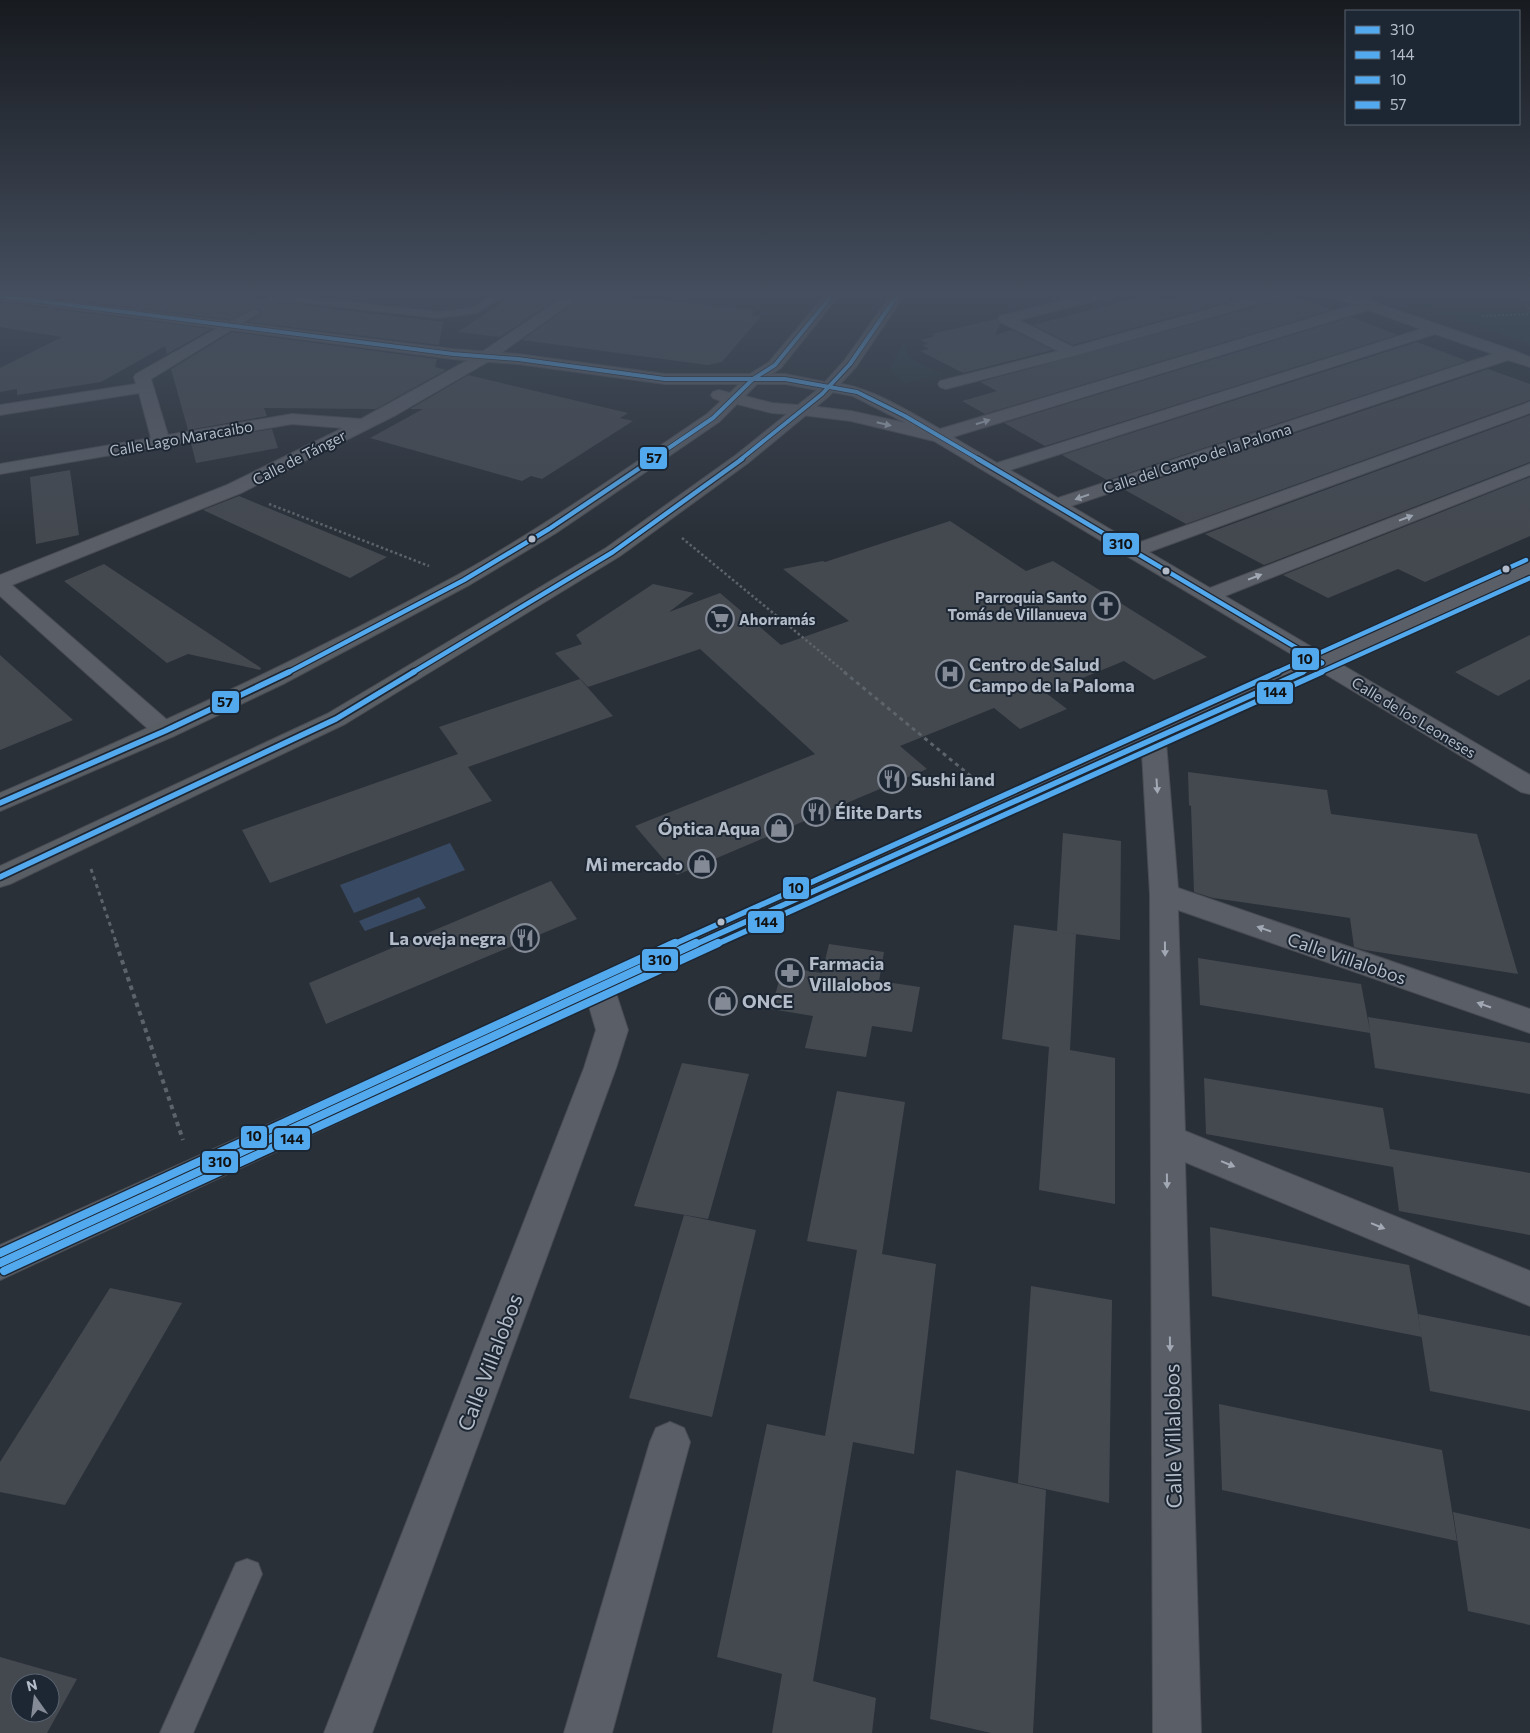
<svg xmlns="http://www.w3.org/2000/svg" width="1530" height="1733" font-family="Commissioner,sans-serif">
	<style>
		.green { fill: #273a3e }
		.water { fill: #384963 }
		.building { fill: #444950; fill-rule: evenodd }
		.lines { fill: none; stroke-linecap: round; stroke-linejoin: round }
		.lane-casing { stroke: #484c53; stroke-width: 2 }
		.street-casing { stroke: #484c53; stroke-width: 2 }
		.secondary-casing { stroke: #484c53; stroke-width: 2 }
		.path-far3 { stroke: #5d636a; stroke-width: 2; stroke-dasharray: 2 2; stroke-linecap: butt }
		.path-far2 { stroke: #5d636a; stroke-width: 2.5; stroke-dasharray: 2.5 2.5; stroke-linecap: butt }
		.path-far1 { stroke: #5d636a; stroke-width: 3; stroke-dasharray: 4 4; stroke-linecap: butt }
		.path { stroke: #5d636a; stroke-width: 4; stroke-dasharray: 4.5 4.5; stroke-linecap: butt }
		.lane { fill: #5a5e66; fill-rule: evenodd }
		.street { fill: #5a5e66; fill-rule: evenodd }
		.secondary { fill: #595d64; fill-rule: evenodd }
		.bus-1-far3-casing { stroke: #1d2633; stroke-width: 5.5 }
		.bus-1-far2-casing { stroke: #1d2633; stroke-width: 7 }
		.bus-1-far1-casing { stroke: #1d2633; stroke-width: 9 }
		.bus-1-casing { stroke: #1d2633; stroke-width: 11 }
		.bus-2-far2-casing { stroke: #1d2633; stroke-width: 7 }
		.bus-2-far1-casing { stroke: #1d2633; stroke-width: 9 }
		.bus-2-casing { stroke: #1d2633; stroke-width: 11 }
		.bus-3-far2-casing { stroke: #1d2633; stroke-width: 7 }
		.bus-3-far1-casing { stroke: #1d2633; stroke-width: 9 }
		.bus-3-casing { stroke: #1d2633; stroke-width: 11 }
		.bus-4-far2-casing { stroke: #1d2633; stroke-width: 5.5 }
		.bus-4-far1-casing { stroke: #1d2633; stroke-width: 7 }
		.bus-4-casing { stroke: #1d2633; stroke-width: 9 }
		.bus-1-far3 { stroke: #53a9ee; stroke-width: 4 }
		.bus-1-far2 { stroke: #53a9ee; stroke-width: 4.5 }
		.bus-1-far1 { stroke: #53a9ee; stroke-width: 5.5 }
		.bus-1 { stroke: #53a9ee; stroke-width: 8 }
		.bus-2-far2 { stroke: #53a9ee; stroke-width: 4.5 }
		.bus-2-far1 { stroke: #53a9ee; stroke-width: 5.5 }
		.bus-2 { stroke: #53a9ee; stroke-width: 8 }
		.bus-3-far2 { stroke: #53a9ee; stroke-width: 4.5 }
		.bus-3-far1 { stroke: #53a9ee; stroke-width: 5.5 }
		.bus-3 { stroke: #53a9ee; stroke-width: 8 }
		.bus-4-far2 { stroke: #53a9ee; stroke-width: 4 }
		.bus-4-far1 { stroke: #53a9ee; stroke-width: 4.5 }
		.bus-4 { stroke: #53a9ee; stroke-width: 5.5 }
		.oneway { fill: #a2a9b5 }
		.bus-dot { fill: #b4bcc9; stroke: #1d2633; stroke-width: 2 }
		.labels { text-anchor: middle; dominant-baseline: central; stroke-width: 4; stroke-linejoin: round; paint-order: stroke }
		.far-street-label { font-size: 15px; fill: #b4bcc9; stroke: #1d2633 }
		.far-poi-label { font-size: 15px; font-weight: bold; fill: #b4bcc9; stroke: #1d2633; text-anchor: end }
		.poi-label { font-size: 18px; font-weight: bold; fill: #b4bcc9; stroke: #1d2633; text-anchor: start }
		.street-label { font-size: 18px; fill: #b4bcc9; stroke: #1d2633 }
		.near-street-label { font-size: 21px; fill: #b4bcc9; stroke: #1d2633 }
		.line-badge { stroke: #1d2633; stroke-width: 2 }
		.pale-badge-label { font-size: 14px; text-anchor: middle; font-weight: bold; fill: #111 }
	</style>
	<rect width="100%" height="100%" fill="#2a3038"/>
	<g class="green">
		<path d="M1384,293h146v52z"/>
		<path d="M904,342l3,1c-1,3 -2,5 -1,8 1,8 27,19 35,23l-36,9 -13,-11 -2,-5z"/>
	</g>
	<g class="water">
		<path d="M450,843l15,27 -111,43 -14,-28z"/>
		<path d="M419,897l7,11 -61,23 -6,-10z"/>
	</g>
	<g class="building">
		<path d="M14,293h200l52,6 7,6 13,-2 157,19 -4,23 -191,-23 12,-7 1,-4 -6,-4 -24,13z"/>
		<path d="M516,293h50l-66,44 -42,-5z"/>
		<path d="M587,293l167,17 -2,5 9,1 -39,46 -15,3 -185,-25z"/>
		<path d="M1194,293h40l10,4 -171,48 -40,-20 117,-31 15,7z"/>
		<path d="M1294,296l38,14 -347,104 -23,-13 35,-10 -17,-9z"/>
		<path d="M0,302l211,27 -44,25 -2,-8 -64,36 -84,13v-6l-17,3v-24l62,-31 -62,-10z"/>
		<path d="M1351,317l46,18 -352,111 -41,-23z"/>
		<path d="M996,319l4,5 -5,11 17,-5 41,20 -90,23 -43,-22 9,-2 -7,-4 6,-1 -7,-4 14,-4 -3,-2z"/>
		<path d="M232,332l205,27 -2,8 11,3 -70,39 -112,-1 3,8 -79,14 -17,-61z"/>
		<path d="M1417,342l50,19 -360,119 -45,-25z"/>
		<path d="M1488,369l42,15v16l-344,124 -61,-34z"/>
		<path d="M468,375l160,38 -8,5 13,3 -91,58 -11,-3 -9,5 -152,-43 53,-29h-13z"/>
		<path d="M1530,415v47l-266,103 -59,-31z"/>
		<path d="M272,429l6,19 -82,15 -5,-20z"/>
		<path d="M70,470l9,65 -43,9 -6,-67z"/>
		<path d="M1530,477v59l-105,46 -27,-13 -70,29 -45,-23z"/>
		<path d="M239,496l148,61 -37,21 -147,-68z"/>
		<path d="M950,521l76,50 27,-10 154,96 -53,23 -30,-19 -78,32 21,16 -47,20 -26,-21 -94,38 27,23 -250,106 -42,-49 180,-72 -115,-105 -112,38 -33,-34 27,-9 -6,-9 77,-51 41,9 -25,19 51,-19 61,52 68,-24 -66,-52 40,-8 2,1z"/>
		<path d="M104,564l157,104 -1,2 -72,-16 -21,9 -103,-82z"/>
		<path d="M1530,635v44l-32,17 -43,-24z"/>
		<path d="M0,655l28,25 45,40 -73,30z"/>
		<path d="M580,679l33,37 -145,51 24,34 -222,82 -28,-53 216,-76 -19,-27z"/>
		<path d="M1188,772l139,18 4,24 146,20 41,140 -153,-24 -11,-3 -4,-29 -137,-20 -19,-6 -3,-86 -2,-1z"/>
		<path d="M1063,833l58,8 -1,99 -60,-8 16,2 -6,116 45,8v146l-76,-14 10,-143 -47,-8 12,-114 43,6z"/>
		<path d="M551,881l26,38 -251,105 -17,-41z"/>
		<path d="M829,944l55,8 -5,29 41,6 -8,45 -40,-6 -6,31 -61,-9 8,-32 -42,-7 12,-42 39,6z"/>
		<path d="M1198,958l163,26 9,47 -2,-14 162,26v51l-155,-26 -5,-35 -170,-28z"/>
		<path d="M682,1063l67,11 -41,145 -74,-13z"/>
		<path d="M1204,1078l179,30 8,47 -1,-6 140,24v62l-131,-24 -6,-44 -187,-33z"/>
		<path d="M837,1091l68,11 -23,152 54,10 -22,190 -61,-12 -40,239 63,17 -4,35h-100l10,-59 -65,-17 50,-233 58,12 32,-186 -50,-9z"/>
		<path d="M684,1215l72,15 -44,187 -83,-19z"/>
		<path d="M1210,1227l199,38 13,72 -210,-41z"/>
		<path d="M1031,1286l81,14 -3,203 -91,-20z"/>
		<path d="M110,1288l72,15 -117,202 -65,-13v-30z"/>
		<path d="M1418,1314l112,22v75l-100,-20z"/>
		<path d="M1219,1404l223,46 15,91 -235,-51z"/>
		<path d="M956,1470l90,20 -13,243h-42l-61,-14z"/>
		<path d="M1453,1512l77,17v96l-62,-14z"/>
		<path d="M0,1657l77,22 -30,54h-47zM20,1683h30v30h-30z"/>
	</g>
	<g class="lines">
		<defs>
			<g id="lane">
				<path d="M496,293h11l-30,20 -39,5 -152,-17 -13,2 -5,-3 2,-2 16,-3 152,17 33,-4z"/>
				<path d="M254,309l5,3 -1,2 -26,14 -4,1 -5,-3z"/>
				<path d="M247,1559l11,4 4,11 -69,159h-33l76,-170z"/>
			</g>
			<g id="street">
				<path d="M569,293h16l-94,67 -95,55 -155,78 -229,92 162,141 3,5 -3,5 -9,2 -9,-2 -156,-140v-21l227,-90 116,-57 -51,-4 -292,50v-10l151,-26 -12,-45 -139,22v-10l136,-21 -2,-7 2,-3 92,-52 5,1 2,3 -2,3 -82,50 17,56 124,-21 69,5 118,-65z"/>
				<path d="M1092,293h23l-2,3 -94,24 54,27 193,-54h22l-2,3 -209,59 -131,34 -6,-2 -2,-3 2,-3 118,-30 -58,-29 -2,-3 2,-3z"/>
				<path d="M1327,293h20l168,58 15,6v10l-22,-7 -437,146 64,38 395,-142v11l-381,139 61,36 320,-124v11l-305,121 97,57 208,-91v14l-191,87 191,112v19l-9,-2 -201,-121 -154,71 12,146 352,121v24l-352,-123 7,221 345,140v35l-345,-144 16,571h-48l-3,-839 -8,-141 -526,240 12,37 -12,38 -244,665h-48l260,-665 12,-38 -7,-24 -589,274v-35l711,-320 592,-264 -369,-220 -83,-20 -49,-6 -6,-1 -2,-4 2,-4 6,-1 49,6 55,12 -53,-27 -31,-6 -2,-3 2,-3c32,-8 91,30 118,45l414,-124 -25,-9zM1368,310l53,19 -424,134 -44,-26zM1435,334l58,20 -435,144 -48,-28z"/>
				<path d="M670,1422l14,6 6,14 -78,291h-48l86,-291 6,-14z"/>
			</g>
			<path id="secondary" d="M0,293l453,56 65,5 147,20h85l19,-12 58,-69h14l-60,75 -9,6h13l40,8 19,-21 48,-68h14l-50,74 -28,30 -80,66 -128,93 -275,168 -335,160 -10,3v-21l327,-152 279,-166 130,-93 51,-41 -15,-1 -35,-9 -18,18 -163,111 -85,51 -188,100 -109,52 -174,75v-18c156,-67 307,-136 456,-217 87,-48 168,-106 251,-162l14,-13 -8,-3 -2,-3 2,-3 6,-2 11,3 9,-9h-74l-147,-20 -65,-5 -453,-59zM757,384h28l32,6 -19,15 -26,-2 -27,-7z"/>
		</defs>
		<use href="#lane" class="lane-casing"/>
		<use href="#street" class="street-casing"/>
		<use href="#secondary" class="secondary-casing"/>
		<g class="path-far3">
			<path d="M1522,293l8,19"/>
			<path d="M1482,316l48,-2"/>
		</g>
		<g class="path-far2">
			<path d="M269,504l160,62"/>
			<path d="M682,538l164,135"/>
		</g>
		<g class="path-far1">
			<path d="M844,672l134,110"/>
			<path d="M91,869l26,76"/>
		</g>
		<path class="path" d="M116,943l67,197"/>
		<use href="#lane" class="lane"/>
		<use href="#street" class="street"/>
		<use href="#secondary" class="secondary"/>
		<defs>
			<path id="bus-1-far3" d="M0,296l453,58 65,5 147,20h120l72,13 48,24 75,44"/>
			<g id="bus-1-far2">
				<path d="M978,459l344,204"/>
				<path d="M1300,673l22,-10"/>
			</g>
			<path id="bus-1-far1" d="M694,945l609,-273"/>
			<path id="bus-1" d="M0,1263l696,-320"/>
			<path id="bus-2-far2" d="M1319,673l211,-95"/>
			<path id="bus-2-far1" d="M715,945l607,-273"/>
			<path id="bus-2" d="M4,1271l714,-328"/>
			<path id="bus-3-far2" d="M1275,673l251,-113"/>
			<path id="bus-3-far1" d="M672,945l606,-273"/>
			<path id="bus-3" d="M0,1253l675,-310"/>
			<g id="bus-4-far2">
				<path d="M651,460l62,-42 40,-39 22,-14 59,-72"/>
				<path d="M740,460l82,-66 28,-30 49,-71"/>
			</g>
			<g id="bus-4-far1">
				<path d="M287,673l177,-93 85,-51 104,-70"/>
				<path d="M412,673l201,-121 129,-93"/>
			</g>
			<g id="bus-4">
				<path d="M0,803l165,-72 124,-59"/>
				<path d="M0,877l336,-158 78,-47"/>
			</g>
		</defs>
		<use href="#bus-1-far3" class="bus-1-far3-casing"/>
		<use href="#bus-1-far2" class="bus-1-far2-casing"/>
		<use href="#bus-1-far1" class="bus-1-far1-casing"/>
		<use href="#bus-1" class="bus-1-casing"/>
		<use href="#bus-2-far2" class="bus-2-far2-casing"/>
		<use href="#bus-2-far1" class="bus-2-far1-casing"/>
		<use href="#bus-2" class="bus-2-casing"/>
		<use href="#bus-3-far2" class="bus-3-far2-casing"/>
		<use href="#bus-3-far1" class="bus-3-far1-casing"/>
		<use href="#bus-3" class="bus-3-casing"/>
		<use href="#bus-4-far2" class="bus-4-far2-casing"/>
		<use href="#bus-4-far1" class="bus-4-far1-casing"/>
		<use href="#bus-4" class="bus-4-casing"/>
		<use href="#bus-1-far3" class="bus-1-far3"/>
		<use href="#bus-1-far2" class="bus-1-far2"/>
		<use href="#bus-1-far1" class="bus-1-far1"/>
		<use href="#bus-1" class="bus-1"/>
		<use href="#bus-2-far2" class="bus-2-far2"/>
		<use href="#bus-2-far1" class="bus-2-far1"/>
		<use href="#bus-2" class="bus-2"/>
		<use href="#bus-3-far2" class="bus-3-far2"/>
		<use href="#bus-3-far1" class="bus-3-far1"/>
		<use href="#bus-3" class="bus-3"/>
		<use href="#bus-4-far2" class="bus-4-far2"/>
		<use href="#bus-4-far1" class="bus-4-far1"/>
		<use href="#bus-4" class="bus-4"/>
	</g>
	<defs><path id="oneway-solid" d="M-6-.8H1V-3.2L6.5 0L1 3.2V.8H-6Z" transform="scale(1.25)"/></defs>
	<g class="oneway">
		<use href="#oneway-solid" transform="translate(983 422) rotate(-17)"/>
		<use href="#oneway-solid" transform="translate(884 424) rotate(13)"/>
		<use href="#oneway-solid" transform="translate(1082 497) rotate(161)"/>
		<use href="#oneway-solid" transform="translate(1406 518) rotate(-21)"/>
		<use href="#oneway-solid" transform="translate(1255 577) rotate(-21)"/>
		<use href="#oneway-solid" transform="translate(1157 786) rotate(86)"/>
		<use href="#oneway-solid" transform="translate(1264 929) rotate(-161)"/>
		<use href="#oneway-solid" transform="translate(1165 949) rotate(89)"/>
		<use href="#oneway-solid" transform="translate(1484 1005) rotate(-161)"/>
		<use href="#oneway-solid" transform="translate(1228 1164) rotate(22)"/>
		<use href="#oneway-solid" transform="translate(1167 1181) rotate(89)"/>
		<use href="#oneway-solid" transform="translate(1378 1226) rotate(22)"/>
		<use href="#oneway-solid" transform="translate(1170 1344) rotate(89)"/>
	</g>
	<linearGradient id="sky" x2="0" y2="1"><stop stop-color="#171a1f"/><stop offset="0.55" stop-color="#444e5e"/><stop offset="1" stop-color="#444e5e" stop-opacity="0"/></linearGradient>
	<rect width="1530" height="535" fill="url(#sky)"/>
	<defs>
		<symbol id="church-ring" viewBox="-11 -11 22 22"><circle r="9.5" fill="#1d2633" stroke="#848b96" stroke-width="1.5"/><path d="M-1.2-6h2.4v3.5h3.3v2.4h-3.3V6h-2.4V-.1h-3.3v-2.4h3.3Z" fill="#848b96"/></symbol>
		<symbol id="supermarket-ring" viewBox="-11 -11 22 22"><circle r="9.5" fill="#1d2633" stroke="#848b96" stroke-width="1.5"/><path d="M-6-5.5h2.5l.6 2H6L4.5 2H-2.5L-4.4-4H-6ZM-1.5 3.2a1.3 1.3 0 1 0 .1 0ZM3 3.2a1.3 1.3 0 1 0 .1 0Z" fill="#848b96"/></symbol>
		<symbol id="hospital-ring" viewBox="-11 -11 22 22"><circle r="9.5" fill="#1d2633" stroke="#848b96" stroke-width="1.5"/><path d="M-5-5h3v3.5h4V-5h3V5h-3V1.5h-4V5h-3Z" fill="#848b96"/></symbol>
		<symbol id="restaurant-ring" viewBox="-11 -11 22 22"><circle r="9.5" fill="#1d2633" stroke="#848b96" stroke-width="1.5"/><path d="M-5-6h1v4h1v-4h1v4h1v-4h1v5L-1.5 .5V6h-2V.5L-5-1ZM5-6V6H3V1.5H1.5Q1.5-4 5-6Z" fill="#848b96"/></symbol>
		<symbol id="shop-ring" viewBox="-11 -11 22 22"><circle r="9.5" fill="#1d2633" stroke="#848b96" stroke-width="1.5"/><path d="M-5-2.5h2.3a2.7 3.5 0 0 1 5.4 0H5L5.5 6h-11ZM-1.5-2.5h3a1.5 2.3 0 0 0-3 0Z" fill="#848b96"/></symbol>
		<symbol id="pharmacy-ring" viewBox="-11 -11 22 22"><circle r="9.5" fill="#1d2633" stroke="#848b96" stroke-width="1.5"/><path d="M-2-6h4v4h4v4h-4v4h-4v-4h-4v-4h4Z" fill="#848b96"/></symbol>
	</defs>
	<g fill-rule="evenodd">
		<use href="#church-ring" x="1090" y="590" width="32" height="32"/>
		<use href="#supermarket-ring" x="704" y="603" width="32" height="32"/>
		<use href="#hospital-ring" x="934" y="658" width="32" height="32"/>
		<use href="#restaurant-ring" x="876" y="763" width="32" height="32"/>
		<use href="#restaurant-ring" x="800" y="796" width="32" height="32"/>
		<use href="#shop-ring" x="763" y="812" width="32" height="32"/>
		<use href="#shop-ring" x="686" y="848" width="32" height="32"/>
		<use href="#restaurant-ring" x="509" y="922" width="32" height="32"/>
		<use href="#pharmacy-ring" x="774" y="957" width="32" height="32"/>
		<use href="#shop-ring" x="707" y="985" width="32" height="32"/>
	</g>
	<g class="bus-dot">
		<circle cx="532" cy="539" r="4.5"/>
		<circle cx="1506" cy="569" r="4.5"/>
		<circle cx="1166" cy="571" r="4.5"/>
		<circle cx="721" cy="922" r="4.5"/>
	</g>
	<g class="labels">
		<g class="far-street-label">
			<text transform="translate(181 438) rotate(-10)">Calle Lago Maracaibo</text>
			<text transform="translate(299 457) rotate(-27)">Calle de Tánger</text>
			<text transform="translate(1197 458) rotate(-18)">Calle del Campo de la Paloma</text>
			<text transform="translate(1414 717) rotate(31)">Calle de los Leoneses</text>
		</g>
		<g class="far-poi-label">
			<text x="1087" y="597">Parroquia Santo<tspan x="1087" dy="17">Tomás de Villanueva</tspan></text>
			<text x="739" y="619" text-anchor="start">Ahorramás</text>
		</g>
		<g class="poi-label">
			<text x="969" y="664">Centro de Salud<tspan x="969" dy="21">Campo de la Paloma</tspan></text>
			<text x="911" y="779">Sushi land</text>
			<text x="835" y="812">Élite Darts</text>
			<text x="760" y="828" text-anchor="end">Óptica Aqua</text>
			<text x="683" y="864" text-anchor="end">Mi mercado</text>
			<text x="506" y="938" text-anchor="end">La oveja negra</text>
			<text x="809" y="963">Farmacia<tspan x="809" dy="21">Villalobos</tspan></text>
			<text x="742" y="1001">ONCE</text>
		</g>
		<g class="street-label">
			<text transform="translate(1347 958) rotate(19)">Calle Villalobos</text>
		</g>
		<g class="near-street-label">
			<text transform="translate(489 1362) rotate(-69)">Calle Villalobos</text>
			<text transform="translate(1172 1436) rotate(-91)">Calle Villalobos</text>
		</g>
	</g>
	<g class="line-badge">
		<rect x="639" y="446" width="29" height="24" rx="5" fill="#53a9ee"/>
		<rect x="1102" y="532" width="38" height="24" rx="5" fill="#53a9ee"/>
		<rect x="1291" y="647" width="29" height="24" rx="5" fill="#53a9ee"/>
		<rect x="1256" y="681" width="38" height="24" rx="5" fill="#53a9ee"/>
		<rect x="211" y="690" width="29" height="24" rx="5" fill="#53a9ee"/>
		<rect x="782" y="876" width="28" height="24" rx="5" fill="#53a9ee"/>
		<rect x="747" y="910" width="38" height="24" rx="5" fill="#53a9ee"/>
		<rect x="641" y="948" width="38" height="24" rx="5" fill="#53a9ee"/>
		<rect x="240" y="1125" width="28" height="24" rx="5" fill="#53a9ee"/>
		<rect x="273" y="1127" width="38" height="24" rx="5" fill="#53a9ee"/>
		<rect x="201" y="1150" width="38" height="24" rx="5" fill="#53a9ee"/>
	</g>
	<g class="pale-badge-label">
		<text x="654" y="463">57</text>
		<text x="1121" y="549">310</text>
		<text x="1305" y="664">10</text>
		<text x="1275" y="697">144</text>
		<text x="225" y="707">57</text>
		<text x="796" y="893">10</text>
		<text x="766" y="927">144</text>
		<text x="660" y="965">310</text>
		<text x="254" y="1141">10</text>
		<text x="292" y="1144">144</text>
		<text x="220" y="1167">310</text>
	</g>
	<rect x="1345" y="10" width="175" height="115" fill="#1d2633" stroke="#59626f"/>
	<rect x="1355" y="26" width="25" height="8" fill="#53a9ee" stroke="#59626f"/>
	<text x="1390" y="35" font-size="15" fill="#b4bcc9">310</text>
	<rect x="1355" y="51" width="25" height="8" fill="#53a9ee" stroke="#59626f"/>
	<text x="1390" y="60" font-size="15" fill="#b4bcc9">144</text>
	<rect x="1355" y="76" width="25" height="8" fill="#53a9ee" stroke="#59626f"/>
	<text x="1390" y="85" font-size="15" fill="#b4bcc9">10</text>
	<rect x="1355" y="101" width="25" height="8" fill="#53a9ee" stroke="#59626f"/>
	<text x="1390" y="110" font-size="15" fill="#b4bcc9">57</text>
	<g transform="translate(35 1698) rotate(346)"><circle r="24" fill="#1d2633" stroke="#59626f"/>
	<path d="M0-4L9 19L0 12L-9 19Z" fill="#848b96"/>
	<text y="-8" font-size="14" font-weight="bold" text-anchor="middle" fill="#b4bcc9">N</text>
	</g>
</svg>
